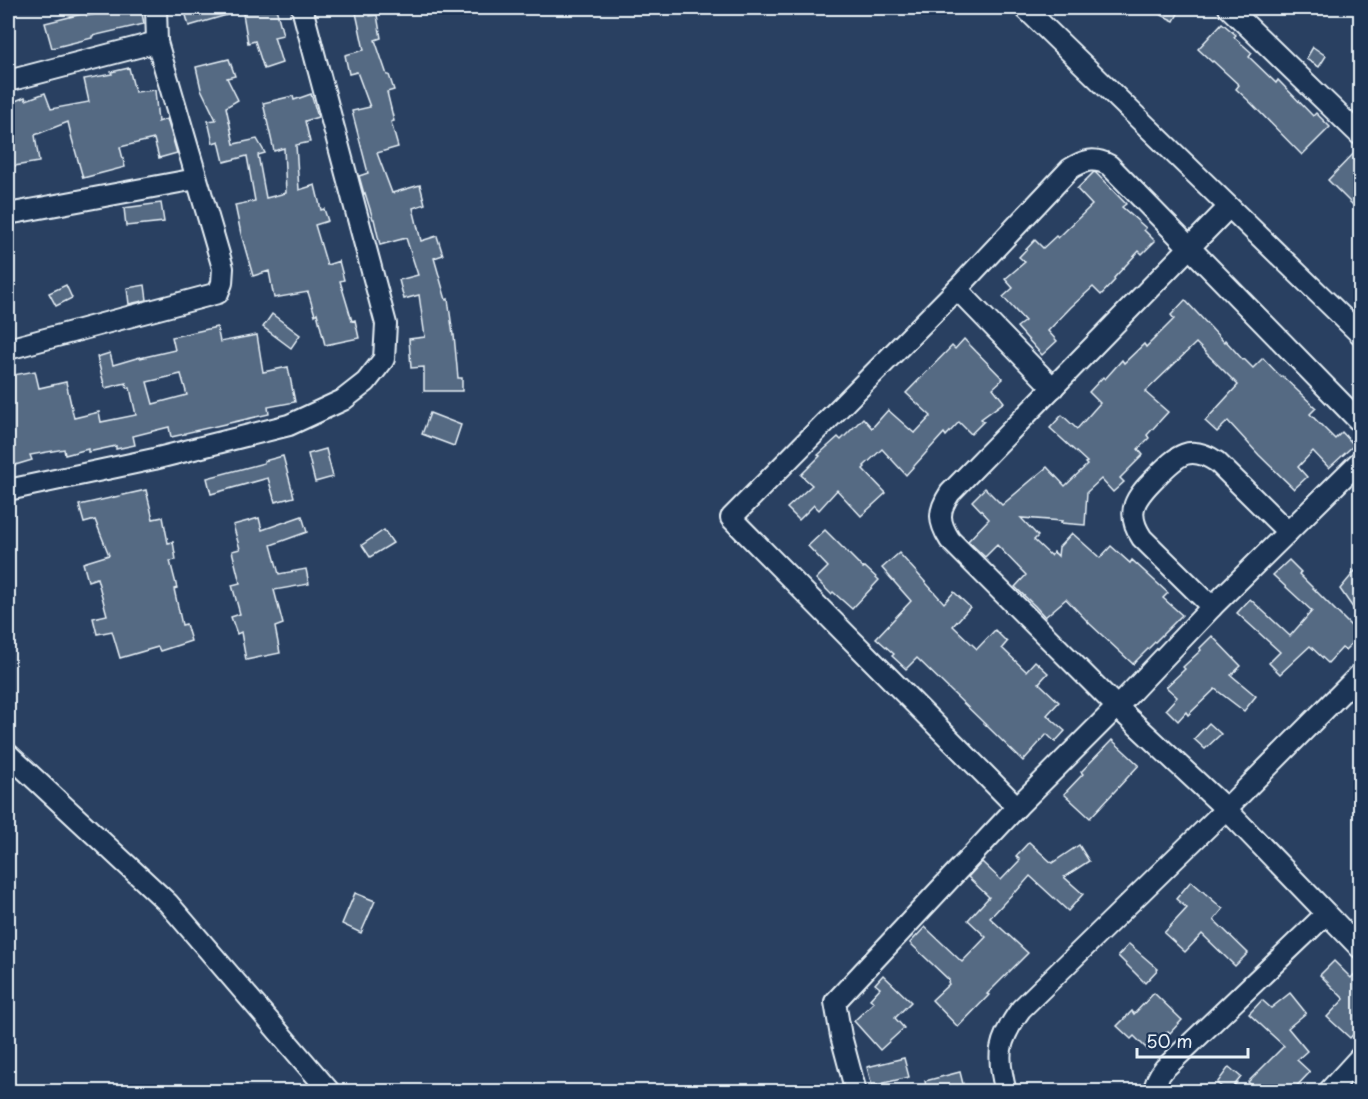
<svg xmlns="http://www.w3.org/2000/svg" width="1368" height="1099" font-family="'Playpen Sans',sans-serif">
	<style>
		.building { fill: #556a83; stroke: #e8f1f8; stroke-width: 1.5; fill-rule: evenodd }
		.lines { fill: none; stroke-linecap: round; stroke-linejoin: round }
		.minor-casing { stroke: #e8f1f8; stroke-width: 24 }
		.minor { stroke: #1d3557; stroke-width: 20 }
	</style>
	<rect width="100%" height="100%" fill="#294061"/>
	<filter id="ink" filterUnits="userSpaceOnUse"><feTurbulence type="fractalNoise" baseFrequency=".0167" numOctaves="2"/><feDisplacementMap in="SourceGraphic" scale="12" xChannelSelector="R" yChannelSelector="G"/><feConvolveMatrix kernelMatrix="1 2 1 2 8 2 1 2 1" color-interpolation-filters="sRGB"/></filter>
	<g filter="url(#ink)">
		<g class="building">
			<path d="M125,8h16l3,16 -52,12v2l-40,10 -7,-25 41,-10 1,3z"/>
			<path d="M184,8h57v3l-52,15z"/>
			<path d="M242,8h34l7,27 -9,2 8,26 -18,6 -9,-28 -7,2z"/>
			<path d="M355,8h15v8l7,-1 4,23 -6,2 12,35h2l5,15 -7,2 7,29 -3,1 7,25 -21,6 15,40 28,-8 5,19 -12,4 8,33 16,-5 6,19 -9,3 12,42 2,-1 5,36h1l4,43h4v13h-38v-24l-13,1 -2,-29 16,-2 -6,-42 -15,4 -5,-19 19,-5 -12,-37 -26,7 -6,-26h-1l-8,-26 -1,1 -5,-18 9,-3 -16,-62 18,-4 -13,-35 -8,2 -4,-19 19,-5z"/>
			<path d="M1147,8h34l-7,13z"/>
			<path d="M1222,23l14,12 -2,2 18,16 -3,4 27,26 2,-3 35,36 3,-3 14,14 -28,28 -53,-54 -13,-12 3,-4 -26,-24 -1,1 -14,-13z"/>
			<path d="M1313,47l13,9 -7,11 -13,-8z"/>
			<path d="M229,59l6,17 -8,2 11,22 -12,7 8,37 23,-5 8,14 -7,2 8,43 20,-5 -2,-45 -10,3 -11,-48 30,-7 1,4 17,-6 7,23 -13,4 5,21 -14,3 3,45 16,-5 6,25 3,-1 4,12 -13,4 12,40 12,-4 5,19 -4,1 12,40 3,-1 4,18 -34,7 -8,-32 -2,2 -7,-23 -34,6 -5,-27 -16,5 -12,-42 -6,-29 20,-4 -8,-45 -23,6 -5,-21 -6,2 -5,-22 8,-1 -15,-31 -5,-22z"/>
			<path d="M129,68l6,24 20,-2 3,32 9,-3 10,34 -18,5 -5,-19 -34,8 5,20 -42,11 -11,-39 -4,-17 -33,13 4,27 -31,5v-63l17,-7 1,3 19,-7 6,16 38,-7 -5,-23 28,-5 -1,-2z"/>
			<path d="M1360,147v65l-32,-32z"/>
			<path d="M1094,172l2,1 30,31 -4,3 24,21 -2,2 11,11 -13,13 -3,-3 -25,27 1,2 -14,15 -8,-8 -22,20 -23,24 9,10 -15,14 -25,-28 8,-6 -22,-24 10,-9 -8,-9 20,-17 -6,-5 16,-17 8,8 13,-12 2,2 34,-33 -15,-16z"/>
			<path d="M161,203l3,19 -38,4 -2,-18z"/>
			<path d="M66,285l6,13 -16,8 -7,-13z"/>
			<path d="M145,285l2,15 -18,4 -2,-16z"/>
			<path d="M1185,300l39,42 1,-2 18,20 1,-1 9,9 10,-10 18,19 1,-1 34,32 -6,6 25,25 7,-7 12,13 -25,23 -16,-17 -15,16 9,10 -13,12 -35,-34 -31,-34 -11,11 -12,-11 33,-36 -42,-42 -51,49 23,20 -21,23 2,3 -11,11 5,6 -23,23 4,4 -11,10 -12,-13 -14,13 -2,33 -24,-2 1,-2 -41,-3 17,18 -4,4 17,16 3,-4 4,4 1,-9 13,-14 28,25 11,-12 19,17 2,-3 36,33 -5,5 19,17 -49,49 -43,-40 -24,-25 -21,18 -10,-11 -20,-19 11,-12 -29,-30 -12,12 -17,-16 21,-22 -17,-18 13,-13 17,17 45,-38 18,19 22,-21 -2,-2 2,-1 -37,-34 12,-13 15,14 23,-26 -11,-11 14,-15 2,2 17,-19 2,3 20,-19 2,3 28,-28 -3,-4z"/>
			<path d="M272,314l28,21 -9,13 -28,-21z"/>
			<path d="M217,327l3,15 37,-7 6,37 25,-5 7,35 -27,5 1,7 -84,19v1l-14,3 -2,-10 -36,9 2,9 -19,4v-3l-28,6v-3l-23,6 -1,-6 -34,6 2,5 -20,6 -4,-15v-75l27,-5 4,17 27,-6 8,36 25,-6 2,10 35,-7 -6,-27h-3l-1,-5 -21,5 -8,-31 13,-4 3,12 27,-8v1l35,-8 -3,-13zM181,374l6,21 -34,9 -6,-22z"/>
			<path d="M964,339l39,40 -10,9 11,14 -23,17 3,2 -13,13 -12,-12 -13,14 -2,-3 -38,42 -24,-26 -18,17 1,1 -2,2 23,24 -25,23 -24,-26 -18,20 -5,-5 -15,15 -12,-12 25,-23 -11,-10 19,-19 -2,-1 20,-18 3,3 22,-22 9,10 16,-18 26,23h1l16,-17 -25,-23 46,-47 3,3z"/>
			<path d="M430,413l31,12 -7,21 -32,-12z"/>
			<path d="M326,449l7,28 -18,5 -7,-28z"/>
			<path d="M283,456l11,41 -19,5 -7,-24 -57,16 -4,-16 57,-15v-2z"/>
			<path d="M146,490l7,29 10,-2 5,26 5,-1 3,18 -6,1 7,27 -3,1 8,36 4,-1 5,17 -31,10 -2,-4 -38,11 -8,-27 -15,3 -4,-16 14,-3 -10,-37 -9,3 -5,-18 26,-8 -14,-35 -11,3 -5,-18z"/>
			<path d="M302,516l5,16 -36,13 8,29 27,-5 3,15 -35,6 9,34 -8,3 5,26 -34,7 -5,-28 -4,2 -6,-17 9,-3 -8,-29 8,-2 -8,-32 8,-2 -7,-24 26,-7 3,12z"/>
			<path d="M384,530l9,13 -23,14 -8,-12z"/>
			<path d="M825,530l38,38 2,-1 14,13 -27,29 -19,-17 -2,2 -15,-15 12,-12 -20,-21z"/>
			<path d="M899,553l45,50 10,-11 16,15 -17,19 24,23 18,-19 12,12 -5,6 24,23 9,-10 13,12 -9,10 20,19 -12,13 18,16 -10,11 -8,-8 -24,27 -106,-103 -11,11 -14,-13 2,-2 -18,-16 35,-37 -29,-33z"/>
			<path d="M1289,560l12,12 -2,2 61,61 -15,15 -3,-2 -14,15 -18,-17 -30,28 -11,-11 11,-11 -43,-39 13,-14 40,37 22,-25 -39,-36z"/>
			<path d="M1360,565v53l-20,-29z"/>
			<path d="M1212,636l29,30 -10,9 25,21 -12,15 -29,-22 -27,26 -2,-3 -8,9 -12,-12 11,-12 -11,-10 19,-18 -2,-2 18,-17 -1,-2z"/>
			<path d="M1209,723l12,11 -16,15 -11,-10z"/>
			<path d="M1112,740l27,25 -49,53 -26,-24 19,-20 -2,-2z"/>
			<path d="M1029,842l23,21 27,-18 10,16 -25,16 19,17 -15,17 -38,-35 -14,16 -1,-1 -25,27 38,35 -41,41 2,1 -31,32 -26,-27 17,-16 -1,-2 1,-2 -39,-37 15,-16 37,35 24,-25 -18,-17 21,-23 -21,-20 14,-15 19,18 19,-20 -4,-4z"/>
			<path d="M1191,881l32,28 -9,11 34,33 -13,13 -33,-32 -17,18 -21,-19 23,-25 -11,-9z"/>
			<path d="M355,893l20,8 -14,32 -19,-9z"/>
			<path d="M1129,944l29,25 -13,14 -27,-27z"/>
			<path d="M1334,961l17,17 9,-10v59l-10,11 -23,-21 17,-18 -24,-24z"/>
			<path d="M883,975l28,27 -16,16 9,10 -24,22 -26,-29 20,-19 -4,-3 10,-11 -5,-4z"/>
			<path d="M1154,993l28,27 -12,13 -2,-2 -20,19 -14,-14 -3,3 -14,-13 15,-15 2,3z"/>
			<path d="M1290,993l16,20 -18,15 19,23 -10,9 13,12 -19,20h-33l-10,-10 36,-36 -35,-32 13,-14 9,8z"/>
			<path d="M904,1058l5,19 -37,9 -5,-19z"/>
			<path d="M1229,1067l12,10 -12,15h-1l-11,-9z"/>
			<path d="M960,1072l5,20h-38l-2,-11z"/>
		</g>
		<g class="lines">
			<defs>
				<g id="minor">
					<path d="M1025,8l335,326"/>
					<path d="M1229,8l131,127"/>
					<path d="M8,81l149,-39"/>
					<path d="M1229,207l-279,286c-12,18 -12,28 0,47l167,167 109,102 134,139"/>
					<path d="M8,214l188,-35"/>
					<path d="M957,289l96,99"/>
					<path d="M8,349l210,-56 4,-10 1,-15 -66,-226 -1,-34"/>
					<path d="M1360,422l-251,-257c-15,-8 -25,-5 -39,4l-113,120 -226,229 286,289 100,-100 95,-100 148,-146"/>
					<path d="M8,490l146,-31 135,-34 54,-25 23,-18 18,-23 2,-35 -84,-316"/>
					<path d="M1212,607l-70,-69c-18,-27 -6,-41 14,-61 21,-21 33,-34 61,-15l71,70"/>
					<path d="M8,754l160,149 162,189"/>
					<path d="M856,1092l-15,-56 -6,-34 182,-195"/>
					<path d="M1006,1092c-10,-38 -8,-51 15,-83l205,-200 134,-135"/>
					<path d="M1154,1092c1,-10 4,-16 10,-23l162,-155"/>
					<path d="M1328,1092l32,-35"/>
				</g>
			</defs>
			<use href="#minor" class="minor-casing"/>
			<use href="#minor" class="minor"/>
		</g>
	</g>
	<rect width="1368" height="1099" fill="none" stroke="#1d3557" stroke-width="30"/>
	<rect x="15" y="15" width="1338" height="1069" fill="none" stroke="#e8f1f8" stroke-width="2" filter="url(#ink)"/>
	<path d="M1137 1048v9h111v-9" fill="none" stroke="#e8f1f8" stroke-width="3"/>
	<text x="1146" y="1048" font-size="18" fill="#e8f1f8" stroke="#1d3557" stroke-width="4.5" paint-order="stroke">50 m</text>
</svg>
